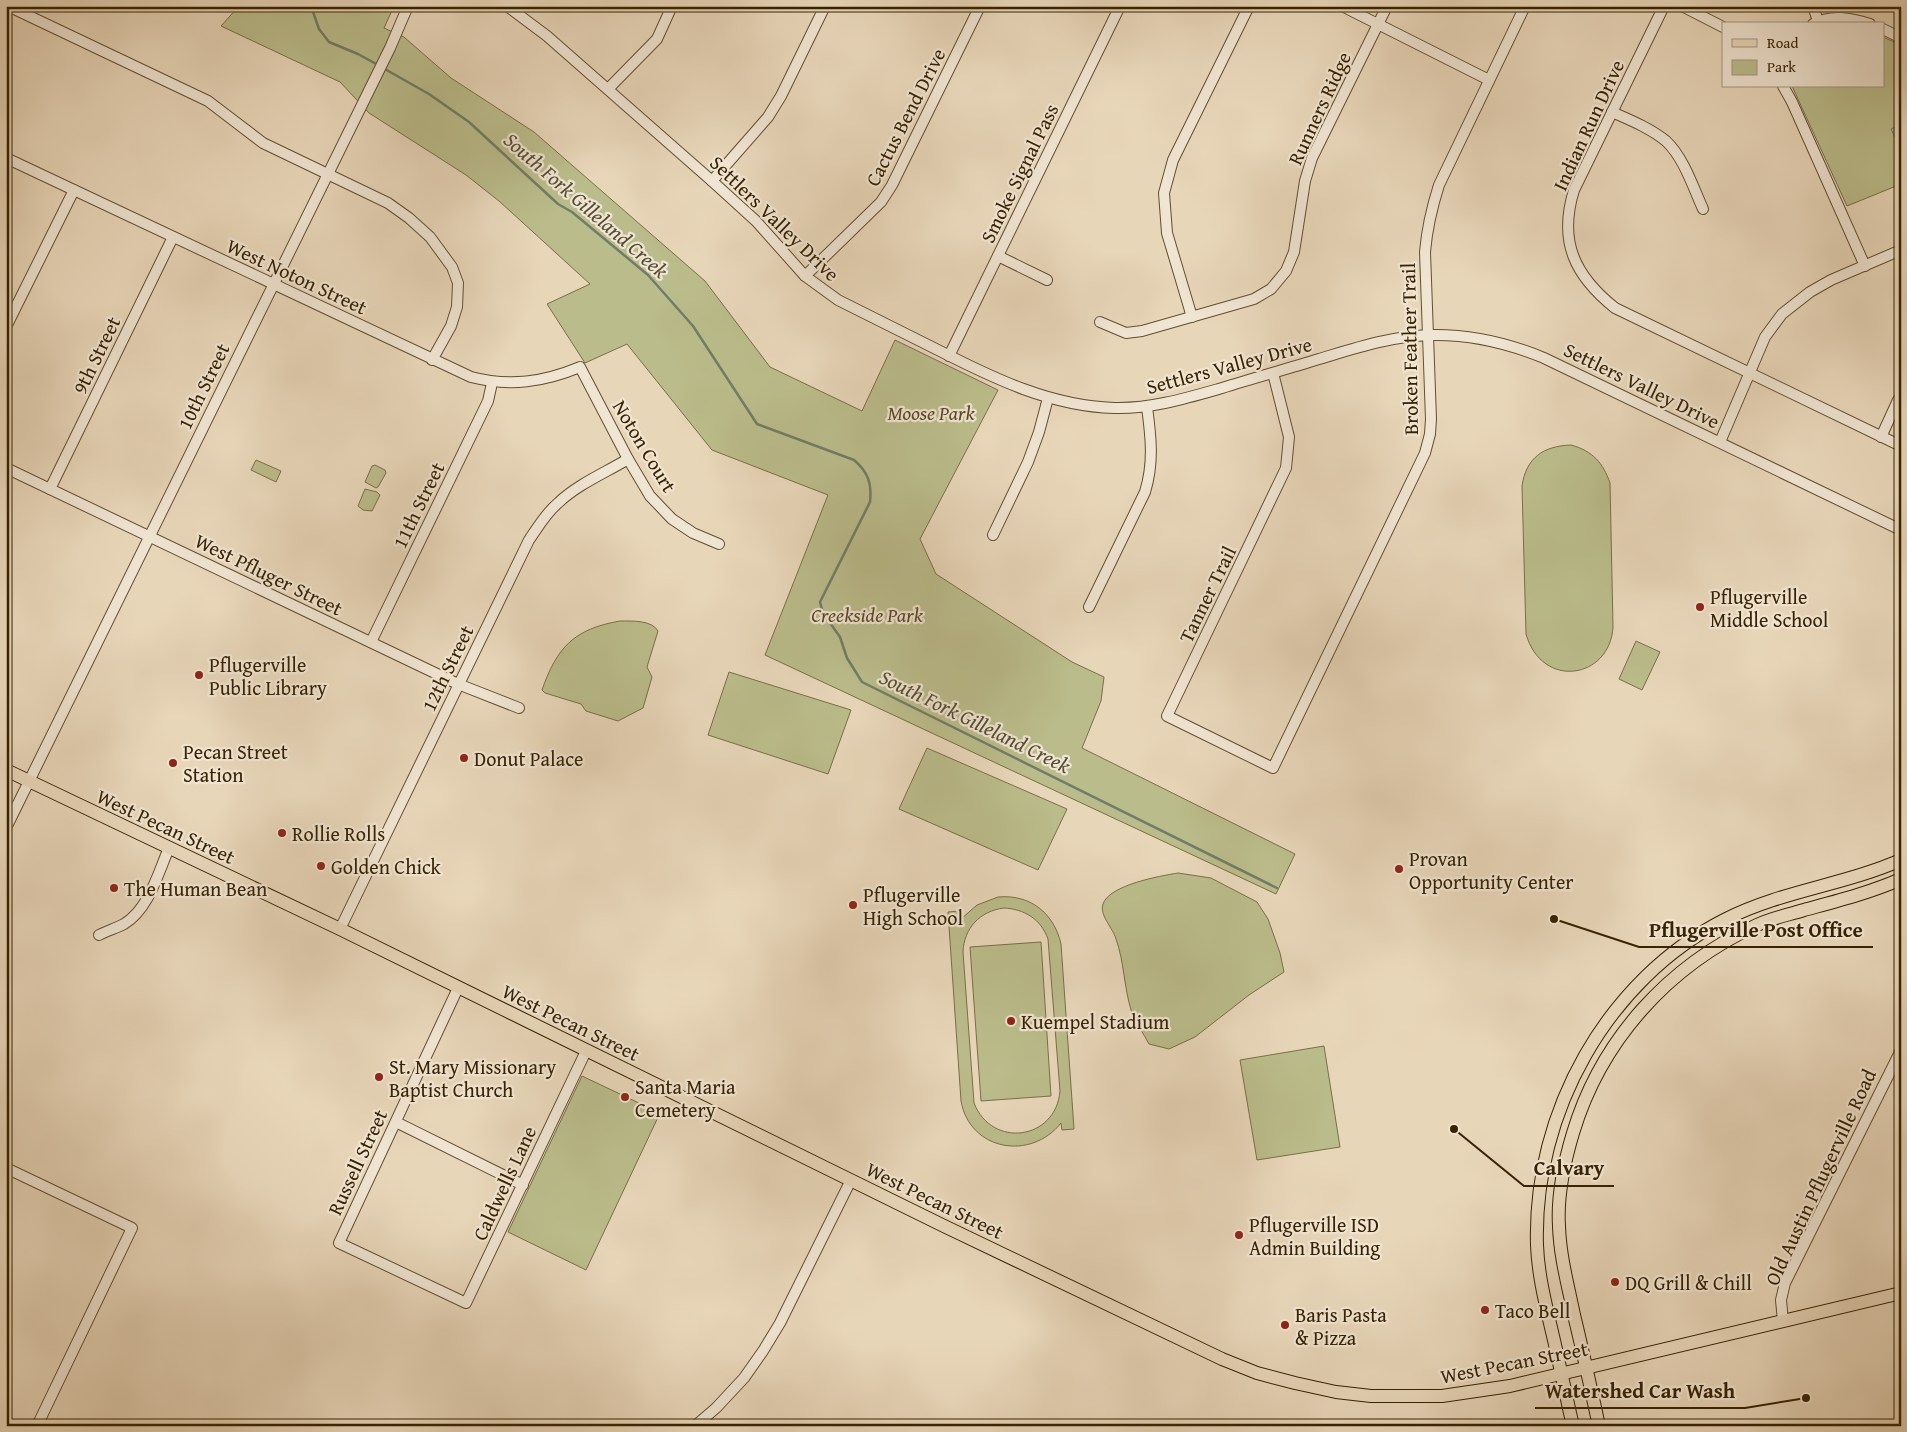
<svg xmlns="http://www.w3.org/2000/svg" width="1907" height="1432" font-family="'Gentium Book Plus',serif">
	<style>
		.green { fill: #bbbc8b; stroke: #796f46; fill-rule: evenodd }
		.water { fill: #98b9ac; stroke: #717d68 }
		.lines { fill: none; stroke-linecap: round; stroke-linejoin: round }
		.stream { stroke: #717d68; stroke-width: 2.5 }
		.minor-casing { stroke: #634f2f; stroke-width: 12 }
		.major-casing { stroke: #372201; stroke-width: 14 }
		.minor { stroke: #f0e4d2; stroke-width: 10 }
		.major { stroke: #e8d6b9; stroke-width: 12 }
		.poi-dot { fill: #8f2418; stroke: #f0e4d2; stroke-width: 2 }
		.labels { text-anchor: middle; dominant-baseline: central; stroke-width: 4.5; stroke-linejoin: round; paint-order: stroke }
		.street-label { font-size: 20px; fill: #372201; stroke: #f0e4d2 }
		.park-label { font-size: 20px; font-style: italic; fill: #584824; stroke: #f0e4d2 }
		.poi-label { font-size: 20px; fill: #372201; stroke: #f0e4d2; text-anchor: start }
		.water-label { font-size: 21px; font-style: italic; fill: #544f34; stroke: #f0e4d2 }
		.leader { fill: none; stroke: #372201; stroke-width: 2 }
		.callout-dot { fill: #372201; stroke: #f0e4d2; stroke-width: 2 }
		.callout-label { font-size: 21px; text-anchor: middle; font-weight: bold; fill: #372201; stroke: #f0e4d2; stroke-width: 4.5; stroke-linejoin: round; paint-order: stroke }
	</style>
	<rect width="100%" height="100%" fill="#e8d6b9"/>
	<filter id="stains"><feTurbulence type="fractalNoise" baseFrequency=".004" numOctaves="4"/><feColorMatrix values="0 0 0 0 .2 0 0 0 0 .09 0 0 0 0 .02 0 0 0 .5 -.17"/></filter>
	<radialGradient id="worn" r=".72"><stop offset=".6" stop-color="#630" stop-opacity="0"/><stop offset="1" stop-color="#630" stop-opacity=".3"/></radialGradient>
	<g class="green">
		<path d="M239,6h155l-10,22 20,9 47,41 83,54 171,149 65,86 92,44 33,-71 103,50 -78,149 16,35 136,88 32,15 -3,24 -19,47 213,106 -19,40 -511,-239 63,-160 -116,-45 -85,-106 -42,19 -38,-59 43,-20 -91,-83 -33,-26 -97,-62 -29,-31 -119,-56z"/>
		<path d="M1883,37l18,8v139l-54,22 -55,-120h91z"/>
		<path d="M1571,445c22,6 32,18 39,38l3,144c-3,52 -71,63 -87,7l-4,-148c4,-28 21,-40 49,-41z"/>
		<path d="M256,460l25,11 -5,11 -25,-12z"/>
		<path d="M375,465l10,5 1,3 -8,14 -2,1 -11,-6 7,-16z"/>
		<path d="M365,489l12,3 3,3 -8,16 -9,-1 -5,-4z"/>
		<path d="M620,621c12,0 32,-1 38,10l-11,36 5,10 -9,31 -25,13 -32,-10 -5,-7 -36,-11 -3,-3c15,-43 32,-61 78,-69z"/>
		<path d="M1636,641l24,11 -18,38 -23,-11z"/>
		<path d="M729,672l122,38 -23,64 -120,-39z"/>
		<path d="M927,748l140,61 -29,61 -139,-61z"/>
		<path d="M1178,873l33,5 46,24 11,17 12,34 4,19 -35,23 -54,42 -26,12 -20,-5c-6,-11 -14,-23 -18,-34 -7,-23 -7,-49 -15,-71 -3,-11 -17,-24 -13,-35 6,-19 57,-28 75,-31z"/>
		<path d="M998,897c32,-3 56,16 63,47l13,185 -12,1 -1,-7c-30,38 -91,28 -100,-22l-13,-189 12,-1 1,8 16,-14zM1004,908c20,1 37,11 44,31l12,152c-4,49 -68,58 -86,12l-11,-151c1,-24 17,-41 41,-44z"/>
		<path d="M1041,942l10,154 -70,5 -11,-154z"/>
		<path d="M1324,1046l16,101 -83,13 -17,-100z"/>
		<path d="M582,1076l78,37 -74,157 -78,-38z"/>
	</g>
	<path class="water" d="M1901,124v26l-10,-21z"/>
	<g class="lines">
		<g class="stream">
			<path d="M311,6l8,23 10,13 29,12 20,11"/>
			<path d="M383,68l46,26 40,28 89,82 14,8 76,63 45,51 64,98 97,36c14,12 18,23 16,42l-50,100 3,11 17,24 7,21 15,24 415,206"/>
		</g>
		<defs>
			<g id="minor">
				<path d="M8,6l200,95 55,42 125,60 21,15 21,19 22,30 6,16 -1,24 -6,19 -19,34"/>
				<path d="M507,6l40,30 165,145 44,40 49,55 33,24c34,17 68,34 102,51 55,28 111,55 174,57 37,1 73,-10 108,-20 32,-10 65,-19 97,-29 37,-11 73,-23 111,-24 40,-1 78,8 114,23l357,172"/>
				<path d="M1342,6l147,74"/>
				<path d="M1664,6l-90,184c-16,52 1,86 41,118l286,138"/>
				<path d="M1682,6l41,21"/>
				<path d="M1813,6l5,15"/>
				<path d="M1813,24c18,-10 38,-6 57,0"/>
				<path d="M1883,29l18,9"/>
				<path d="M1783,86l9,16 73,164"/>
				<path d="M608,89l49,-50 15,-33"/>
				<path d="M1612,112c18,8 38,16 54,29 18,17 27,46 37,68"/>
				<path d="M6,158l465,219c39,10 73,5 109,-10l48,92 22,37 22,23 21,14 26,11"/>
				<path d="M712,181l56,-64 13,-21 44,-90"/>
				<path d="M998,256l49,24"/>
				<path d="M805,276l76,-74 11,-17 88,-179"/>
				<path d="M1192,317l-25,-84 -3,-40 9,-33 76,-154"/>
				<path d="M1100,322l26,11 16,-2 112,-32 17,-10 15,-18 8,-19 11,-71 7,-23 75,-152"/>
				<path d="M6,327l68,-137"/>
				<path d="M949,356l171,-350"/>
				<path d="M1273,373l16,64 -3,31 -119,248 106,52 152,-315 5,-19 1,-15 -6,-167c2,-24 7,-45 14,-67l86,-179"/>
				<path d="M1881,437l17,-37"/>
				<path d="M1720,442l45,-105 17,-23 28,-22 21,-12 70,-30"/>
				<path d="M6,468l452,216 61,24"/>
				<path d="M50,489l123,-252"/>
				<path d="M993,535l35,-73 11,-30 9,-34"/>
				<path d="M1089,607l56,-115c9,-29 6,-55 2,-85"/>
				<path d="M371,642l117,-241 4,-18"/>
				<path d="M6,828l384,-780 18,-42"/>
				<path d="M340,929l189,-389c9,-13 17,-27 29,-37 20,-19 47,-30 70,-44"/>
				<path d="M99,935c8,-4 17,-7 25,-11 25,-15 34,-51 45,-76"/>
				<path d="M458,988l-119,255 127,60 120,-252"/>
				<path d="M396,1122l127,63"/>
				<path d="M6,1168l126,60 -95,198"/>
				<path d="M1783,1321l-2,-21 4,-17 116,-233"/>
				<path d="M695,1426l21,-18 28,-30 19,-27 17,-28 71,-143"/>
			</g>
			<g id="major">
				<path d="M6,770l334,159 604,297 278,133 35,14 38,10 41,9 35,4h71l68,-10 391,-93"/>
				<path d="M1573,1426c-7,-30 -13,-60 -20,-90 -7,-30 -15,-61 -16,-91 -4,-132 70,-266 189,-326 55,-28 118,-34 175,-59"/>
				<path d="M1599,1426c-8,-37 -16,-74 -25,-111 -6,-30 -14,-58 -15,-89 -2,-31 5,-63 14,-93 28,-93 95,-167 184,-208 15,-7 31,-10 47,-15 33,-9 65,-17 97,-31"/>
			</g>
		</defs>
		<use href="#minor" class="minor-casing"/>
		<use href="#major" class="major-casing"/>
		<use href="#minor" class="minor"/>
		<use href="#major" class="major"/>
	</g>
	<g class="poi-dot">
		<circle cx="1700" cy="607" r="5"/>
		<circle cx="199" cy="675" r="5"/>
		<circle cx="464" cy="758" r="5"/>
		<circle cx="173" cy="763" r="5"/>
		<circle cx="282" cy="833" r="5"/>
		<circle cx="321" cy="866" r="5"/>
		<circle cx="1399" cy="869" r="5"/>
		<circle cx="114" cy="888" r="5"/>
		<circle cx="853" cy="905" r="5"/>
		<circle cx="1011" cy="1021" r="5"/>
		<circle cx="379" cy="1077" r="5"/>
		<circle cx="625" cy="1097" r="5"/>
		<circle cx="1239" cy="1235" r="5"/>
		<circle cx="1615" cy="1282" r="5"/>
		<circle cx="1485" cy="1310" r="5"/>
		<circle cx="1285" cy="1325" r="5"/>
	</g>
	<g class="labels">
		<g class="street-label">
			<text transform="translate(1319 108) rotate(-65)">Runners Ridge</text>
			<text transform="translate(905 117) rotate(-63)">Cactus Bend Drive</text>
			<text transform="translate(1588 125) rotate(-65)">Indian Run Drive</text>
			<text transform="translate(1019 173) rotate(-64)">Smoke Signal Pass</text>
			<text transform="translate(775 218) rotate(44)">Settlers Valley Drive</text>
			<text transform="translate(297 276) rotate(25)">West Noton Street</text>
			<text transform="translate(1409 349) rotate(-91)">Broken Feather Trail</text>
			<text transform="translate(96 355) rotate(-64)">9th Street</text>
			<text transform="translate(1229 365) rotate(-15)">Settlers Valley Drive</text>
			<text transform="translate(1642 385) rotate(26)">Settlers Valley Drive</text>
			<text transform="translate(203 386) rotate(-64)">10th Street</text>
			<text transform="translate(645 446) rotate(59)">Noton Court</text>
			<text transform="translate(418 505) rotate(-64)">11th Street</text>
			<text transform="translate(269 574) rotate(26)">West Pfluger Street</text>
			<text transform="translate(1207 594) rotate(-64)">Tanner Trail</text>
			<text transform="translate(447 668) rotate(-64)">12th Street</text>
			<text transform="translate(166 826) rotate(25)">West Pecan Street</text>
			<text transform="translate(571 1022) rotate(26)">West Pecan Street</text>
			<text transform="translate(357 1162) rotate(-65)">Russell Street</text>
			<text transform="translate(1820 1177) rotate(-65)">Old Austin Pflugerville Road</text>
			<text transform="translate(504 1183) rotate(-65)">Caldwells Lane</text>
			<text transform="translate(935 1200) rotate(26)">West Pecan Street</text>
			<text transform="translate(1514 1362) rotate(-11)">West Pecan Street</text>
		</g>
		<g class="park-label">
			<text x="931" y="412">Moose Park</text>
			<text x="867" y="614">Creekside Park</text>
		</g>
		<g class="poi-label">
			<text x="1710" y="596">Pflugerville<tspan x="1710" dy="23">Middle School</tspan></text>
			<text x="209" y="664">Pflugerville<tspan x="209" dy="23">Public Library</tspan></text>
			<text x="183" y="751">Pecan Street<tspan x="183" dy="23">Station</tspan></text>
			<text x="474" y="758">Donut Palace</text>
			<text x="292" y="833">Rollie Rolls</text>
			<text x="1409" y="858">Provan<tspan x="1409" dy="23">Opportunity Center</tspan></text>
			<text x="331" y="866">Golden Chick</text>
			<text x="124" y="888">The Human Bean</text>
			<text x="863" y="894">Pflugerville<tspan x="863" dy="23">High School</tspan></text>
			<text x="1021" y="1021">Kuempel Stadium</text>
			<text x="389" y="1066">St. Mary Missionary<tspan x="389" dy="23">Baptist Church</tspan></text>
			<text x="635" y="1086">Santa Maria<tspan x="635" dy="23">Cemetery</tspan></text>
			<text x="1249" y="1224">Pflugerville ISD<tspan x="1249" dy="23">Admin Building</tspan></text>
			<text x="1625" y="1282">DQ Grill &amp; Chill</text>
			<text x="1495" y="1310">Taco Bell</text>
			<text x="1295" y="1314">Baris Pasta<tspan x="1295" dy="23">&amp; Pizza</tspan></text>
		</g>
		<g class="water-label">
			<text transform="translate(586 205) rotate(41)">South Fork Gilleland Creek</text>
			<text transform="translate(975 721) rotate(26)">South Fork Gilleland Creek</text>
		</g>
	</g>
	<path class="leader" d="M1554 919L1639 947H1873M1454 1129L1524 1186H1614M1806 1398L1745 1408H1535"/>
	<g class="callout-dot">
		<circle cx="1554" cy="919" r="5"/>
		<circle cx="1454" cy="1129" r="5"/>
		<circle cx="1806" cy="1398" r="5"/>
	</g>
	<g class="callout-label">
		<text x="1756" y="937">Pflugerville Post Office</text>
		<text x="1569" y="1175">Calvary</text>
		<text x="1640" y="1398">Watershed Car Wash</text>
	</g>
	<rect width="1907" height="1432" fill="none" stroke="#e8d6b9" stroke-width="25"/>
	<rect x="8" y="8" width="1892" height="1417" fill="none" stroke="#372201" stroke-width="2.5"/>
	<rect x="12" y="12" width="1882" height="1407" fill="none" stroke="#372201"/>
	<rect x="1722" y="22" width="162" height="65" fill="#f0e4d2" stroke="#a6967e"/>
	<rect x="1732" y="39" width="25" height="8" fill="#e8d6b9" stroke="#a6967e"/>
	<text x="1767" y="48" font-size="15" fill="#372201">Road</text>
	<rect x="1732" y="60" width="25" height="15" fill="#bbbc8b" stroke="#a6967e"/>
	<text x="1767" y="72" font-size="15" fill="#372201">Park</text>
	<rect width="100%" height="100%" filter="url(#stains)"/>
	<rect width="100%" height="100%" fill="url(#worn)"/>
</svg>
